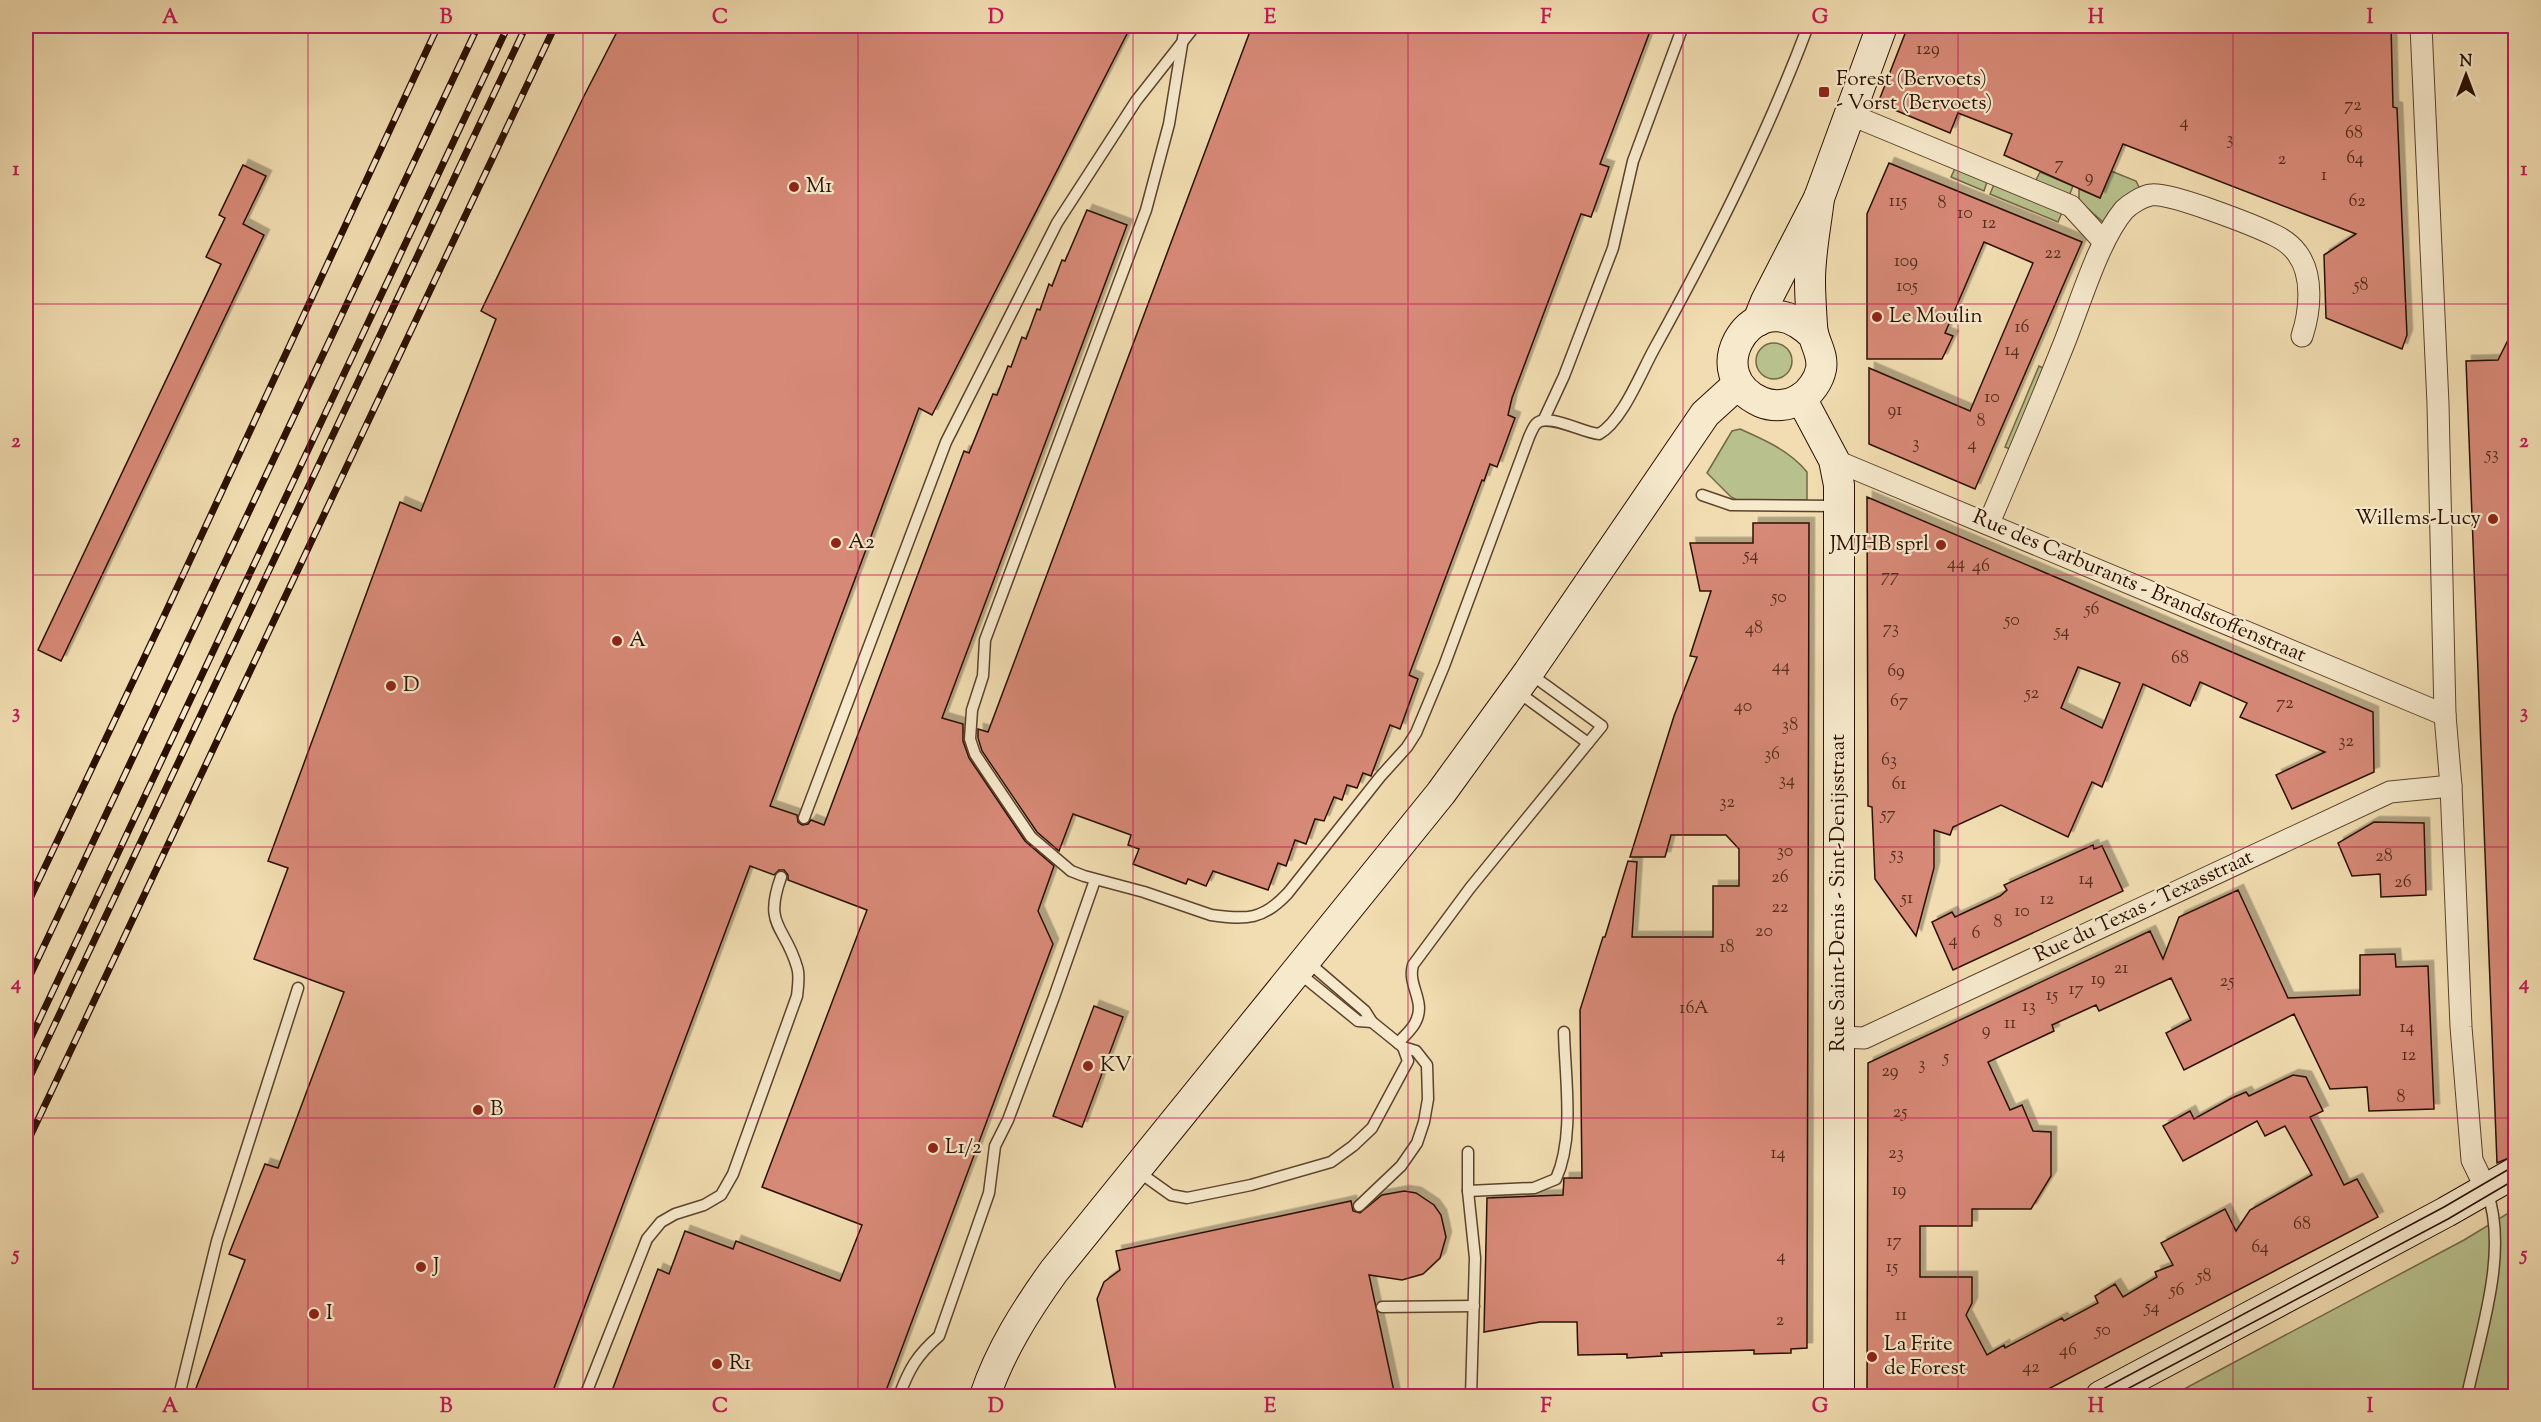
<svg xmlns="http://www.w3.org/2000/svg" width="2541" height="1422" font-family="'Sorts Mill Goudy',serif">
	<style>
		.green { fill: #b8c18d; stroke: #726846; stroke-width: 1.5 }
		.building { fill: #d78977; stroke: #2b0f00; stroke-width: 1.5; fill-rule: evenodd; filter: url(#shadow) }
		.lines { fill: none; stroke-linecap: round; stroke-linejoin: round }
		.lane-casing { stroke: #5c422c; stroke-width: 13 }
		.street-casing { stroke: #5c422c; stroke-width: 23 }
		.secondary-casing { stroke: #2b0f00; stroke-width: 32 }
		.lane { stroke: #f6e9cc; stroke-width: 10 }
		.street { stroke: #f6e9cc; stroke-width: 21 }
		.secondary { stroke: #f6e9cc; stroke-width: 30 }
		.tram { stroke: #2b0f00; stroke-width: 1.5 }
		.rail-casing { stroke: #2b0f00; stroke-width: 7 }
		.rail { stroke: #f6e9cc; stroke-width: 4.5; stroke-dasharray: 14; stroke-linecap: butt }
		.grid { fill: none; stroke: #c2185b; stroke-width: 1.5; stroke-opacity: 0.55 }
		.poi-dot { fill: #8f2418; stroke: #f6e9cc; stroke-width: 2 }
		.labels { text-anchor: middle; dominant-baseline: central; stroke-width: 4.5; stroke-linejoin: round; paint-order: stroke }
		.number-label { font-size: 18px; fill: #562e1e }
		.poi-label { font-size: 21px; fill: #2b0f00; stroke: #f6e9cc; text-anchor: start }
		.street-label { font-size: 21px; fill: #2b0f00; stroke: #f6e9cc }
		.neatline { fill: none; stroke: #c2185b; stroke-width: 2 }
		.grid-label { font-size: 20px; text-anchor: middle; font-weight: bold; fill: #c2185b }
	</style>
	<defs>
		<filter id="shadow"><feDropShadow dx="5.5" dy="-5.5" stdDeviation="0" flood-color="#0004"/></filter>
	</defs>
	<rect width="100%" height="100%" fill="#f1ddb1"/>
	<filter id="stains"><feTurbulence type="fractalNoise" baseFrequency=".00333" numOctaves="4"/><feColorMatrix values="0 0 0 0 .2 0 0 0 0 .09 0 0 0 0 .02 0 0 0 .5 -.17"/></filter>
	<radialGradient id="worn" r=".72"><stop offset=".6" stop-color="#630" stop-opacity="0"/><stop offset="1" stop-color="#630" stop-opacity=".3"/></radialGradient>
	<g class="green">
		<path d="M1956,166l32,13 -4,12 -33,-14z"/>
		<path d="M2111,171l25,10 3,6 -1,4 -35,31 -24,-21v-12l21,9z"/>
		<path d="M2040,172l33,14 -4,10 -34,-14z"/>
		<path d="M1995,182l68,28 -5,12 -68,-28z"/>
		<circle cx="1774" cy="361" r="18"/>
		<path d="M2039,366l6,3 -35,80 -5,-2z"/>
		<path d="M1740,429c25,11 50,22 67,43v28h-70l-6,-3 -24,-24 25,-42z"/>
		<path d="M2515,1209v187h-344l293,-156z"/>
	</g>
	<g class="building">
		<path d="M620,26h511l-199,389 -13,-7 -149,398 27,9 1,7 4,3 6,-1 3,-4 13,5 140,-374 5,2 24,-59 4,1 11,-29 3,1 11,-30 4,2 11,-30 3,1 9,-26 3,2 10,-26 3,1 22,-51 40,15 -185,493 21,6v17l6,17 56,83 29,25 -16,45 15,33 -169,452h-274l48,-127 11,5 16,-43 48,18 3,-8 104,40 22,-56 -100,-38 105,-277 -79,-30v-5l-4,-5h-5l-5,5 -24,-9 -199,530h-358l52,-136 -16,-6 36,-90 13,4 66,-176 -90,-33 34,-91 -20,-7 132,-359 21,9 75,-192 -15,-8 103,-215z"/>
		<path d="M1252,26h400l-52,138 9,3 -18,50 -10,-3 -69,184 -4,17 7,3 -18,49 -7,-3 -6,17 -2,-1 -73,195 9,4 -18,50 -10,-4 -19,51 -8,-3 -6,15 -10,-3 -5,15 -8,-3 -10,24 -9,-2 -9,25 -11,-4 -9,26 -8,-3 -10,27 -55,-19 -7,15 -18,-7 -2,5 -53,-20 6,-15 -11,-4 3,-10 -58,-21 -14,37 -22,-19 -55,-81 -4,-13v-9l10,3z"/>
		<path d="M1908,26h483l2,81 4,1 10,227 -5,14 -76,-31 -2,-63 32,-21 -233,-90 -23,54 -96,-43 8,-21 -54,-21 -8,20 -72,-30z"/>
		<path d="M1889,163l193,79 -107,247 -106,-45v-76l101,43 63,-148 -49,-21 -39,91 8,3 -11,23h-75v-145z"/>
		<path d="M243,165l23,11 -23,48 21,11 -203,426 -23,-11 183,-386 -15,-7 19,-39 -6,-3z"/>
		<path d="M2516,324v831l-19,8 -31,-802 32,-1z"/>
		<path d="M1867,497l506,215 1,60 -82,37 -16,-34 49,-23 -85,-35 7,-14 -47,-21 -10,24 -47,-22 -41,103 -10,-5 -24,55 -67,-32 -48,22 -3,8 -16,-5v38l-18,68 -41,-57 -3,-72 -4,-1zM2078,667l42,16 -18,45 -41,-20z"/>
		<path d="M1753,523h56l-2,825 -16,1v4l-37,1v-4l-93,3 1,3 -35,2v-4l-49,1 -1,-33h-37l-56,10 3,-134 76,-3 1,-17h18l-2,-168 23,-73h2l23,-76 9,1 -5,75h81v-51h26v-37l-13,-14h-55l-6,22h-35l44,-141 23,-59 -7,-1 21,-65h-11l-10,-48h63z"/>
		<path d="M2374,822l50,1 2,72 -45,2 -1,-23 -28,2 -14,-33z"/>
		<path d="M2093,845l1,4 8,-3 21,45 -170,79 -21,-48 20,-10 3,5 45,-21 7,-6 -3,-5z"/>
		<path d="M2238,890l50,108 72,-3v-40l35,-1 1,13 32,-1 6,143 -65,2 -2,-24 -37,2 -36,-75 -110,56 -18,-37 25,-13 -20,-42 -72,33 -3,-6 -44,20 2,6 -66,31 22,48 12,-5 11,26 18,1v44l-20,33h-59v17h-52v51h52v26l-6,12 21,40 17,-10 1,3 57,-30 2,3 34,-18 -3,-7 20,-12 8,13 34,-20 -2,-5 18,-7 -12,-22 64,-34 11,22 14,-21 62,-35 -27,-49 -20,10 -8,-15 -74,40 -20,-35 27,-15 4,8 38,-21 14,-6 3,4 44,-21 13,2 17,34 -13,6 34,68 13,-6 21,38 -343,179h-168l1,-333 282,-132 13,28 16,-42z"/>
		<path d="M1094,1006l29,11 -41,110 -29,-11z"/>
		<path d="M1404,1191l12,2 18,12 7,10 5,22 -6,21 -17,16 -21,6 -33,-5 26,121h-278l-20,-97 7,-17 16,-12 -4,-19 235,-50 2,10 7,2 22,-18z"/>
	</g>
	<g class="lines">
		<defs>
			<g id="lane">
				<path d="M1185,26l-16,98 -23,86 -161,430 -2,36 -11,34 -2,29 5,15 12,18 44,65 40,34 13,5 60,16 67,23c36,5 52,5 77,-22l92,-116 27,-30 9,-14 28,-67 85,-229c2,-4 4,-10 7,-13 11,-12 47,9 63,10 23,-13 41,-59 54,-83 58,-105 113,-213 155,-325"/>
				<path d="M1544,419l20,-43 49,-128 20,-87 50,-135"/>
				<path d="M1702,495l29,10 105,1"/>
				<path d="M1518,692l70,51"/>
				<path d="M804,818l142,-376 111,-219 79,-122 59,-75"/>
				<path d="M1308,962l57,49 7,11 31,25 13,4 11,14 1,34 -4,23 -7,21 -16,23 -42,40"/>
				<path d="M1299,973l59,48 14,1"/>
				<path d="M1398,1043c6,-7 15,-14 18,-22 10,-20 -9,-36 -3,-56l57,-77 132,-162 -73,-53"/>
				<path d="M1468,1152v39l7,67 -4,138"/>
				<path d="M1136,1170l35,25 16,3 64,-13 80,-23 22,-16 19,-18 36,-67 -5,-14"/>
				<path d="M1468,1191l66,-3 22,-9c19,-43 9,-100 8,-147"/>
				<path d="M1382,1307l92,-1"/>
				<path d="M179,1396l38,-155 81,-253"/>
				<path d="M585,1396l62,-157 14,-17 14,-8 29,-9 17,-10 12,-21 64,-178c1,-9 3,-21 0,-29 -12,-42 -34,-40 -16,-90"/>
				<path d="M899,1396c10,-27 18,-41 40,-60l50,-143 6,-47 13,-26 46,-123 41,-117"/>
				<path d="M2467,1396c13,-62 42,-144 20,-205"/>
			</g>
			<g id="street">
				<path d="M2421,26l17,378 7,311 6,71 10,241 11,133 14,29"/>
				<path d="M1849,114l222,92 33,36"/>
				<path d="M1834,460l611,255"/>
				<path d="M1989,523c24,-57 49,-114 72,-172 17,-40 36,-109 63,-141 6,-6 19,-14 27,-15 19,-3 105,31 125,41 8,4 16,10 21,17 17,22 13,59 5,83"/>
				<path d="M1840,1037l24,1 526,-246 61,-6"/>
			</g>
			<g id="secondary">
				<path d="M1758,321l8,-20 53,-103 63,-172"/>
				<path d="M1812,334c-4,-4 -9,-8 -14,-11 -49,-31 -98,52 -37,79 12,5 28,4 39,-3 10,-6 19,-19 21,-30 3,-16 -9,-28 -9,-44 -1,-15 -2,-30 -2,-45 0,-27 6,-55 9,-82"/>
				<path d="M1801,398l33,62 5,25v911"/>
				<path d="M985,1396c15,-45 41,-86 69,-125l387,-478 87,-120 177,-259 33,-30"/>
				<path d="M2101,1396l345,-184 70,-40"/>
			</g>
		</defs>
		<use href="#lane" class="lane-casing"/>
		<use href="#street" class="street-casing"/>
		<use href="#secondary" class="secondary-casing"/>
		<use href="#lane" class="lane"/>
		<use href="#street" class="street"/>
		<use href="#secondary" class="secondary"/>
		<g class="tram">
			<path d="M2090,1396l354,-189 72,-42"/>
			<path d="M2114,1396l334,-177 68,-40"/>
		</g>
		<defs>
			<g id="rail">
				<path d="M26,907l138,-291 274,-590"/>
				<path d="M26,984l452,-958"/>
				<path d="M26,1048l482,-1022"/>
				<path d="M26,1085l500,-1059"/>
				<path d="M26,1145l529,-1119"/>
			</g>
		</defs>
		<use href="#rail" class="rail-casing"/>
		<use href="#rail" class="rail"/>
	</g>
	<path class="grid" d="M308,26v1370M583,26v1370M858,26v1370M1133,26v1370M1408,26v1370M1683,26v1370M1958,26v1370M2233,26v1370M26,304h2490M26,575h2490M26,847h2490M26,1118h2490"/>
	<g class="poi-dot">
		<rect x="1818" y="86" width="12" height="12" rx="3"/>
		<circle cx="794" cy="187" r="6"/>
		<circle cx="1877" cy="317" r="6"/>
		<circle cx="2493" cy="519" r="6"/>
		<circle cx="836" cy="543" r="6"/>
		<circle cx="1941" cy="545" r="6"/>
		<circle cx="617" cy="641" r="6"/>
		<circle cx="391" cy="686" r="6"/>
		<circle cx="1088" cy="1066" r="6"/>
		<circle cx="478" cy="1110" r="6"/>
		<circle cx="933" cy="1148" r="6"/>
		<circle cx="421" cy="1267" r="6"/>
		<circle cx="314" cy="1314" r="6"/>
		<circle cx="1872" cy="1357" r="6"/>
		<circle cx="717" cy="1364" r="6"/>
	</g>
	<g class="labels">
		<g class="number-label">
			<text x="1928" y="50">129</text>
			<text x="2353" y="106">72</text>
			<text x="2184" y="123">4</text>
			<text x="2354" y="134">68</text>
			<text x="2230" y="140">3</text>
			<text x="2355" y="159">64</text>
			<text x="2282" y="160">2</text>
			<text x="2059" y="165">7</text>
			<text x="2324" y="176">1</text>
			<text x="2089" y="178">9</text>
			<text x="1898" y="202">115</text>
			<text x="2357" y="202">62</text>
			<text x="1942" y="204">8</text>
			<text x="1965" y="214">10</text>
			<text x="1989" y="224">12</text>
			<text x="2053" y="254">22</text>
			<text x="1906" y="262">109</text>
			<text x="2361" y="286">58</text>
			<text x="1907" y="287">105</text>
			<text x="2022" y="328">16</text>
			<text x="2012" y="351">14</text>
			<text x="1992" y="398">10</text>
			<text x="1895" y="411">91</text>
			<text x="1981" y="422">8</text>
			<text x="1916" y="444">3</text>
			<text x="1972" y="445">4</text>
			<text x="2492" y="455">53</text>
			<text x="1751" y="556">54</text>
			<text x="1956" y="564">44</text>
			<text x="1981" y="567">46</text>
			<text x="1890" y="577">77</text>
			<text x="1779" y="598">50</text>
			<text x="2092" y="610">56</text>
			<text x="2012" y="621">50</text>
			<text x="1754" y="629">48</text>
			<text x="1891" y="629">73</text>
			<text x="2062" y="632">54</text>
			<text x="2180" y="659">68</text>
			<text x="1781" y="667">44</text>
			<text x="1896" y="672">69</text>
			<text x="2032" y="694">52</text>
			<text x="1899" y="702">67</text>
			<text x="2285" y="704">72</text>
			<text x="1743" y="707">40</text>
			<text x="1790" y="726">38</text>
			<text x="2346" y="742">32</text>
			<text x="1772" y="755">36</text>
			<text x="1889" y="761">63</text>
			<text x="1787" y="781">34</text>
			<text x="1899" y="785">61</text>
			<text x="1727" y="803">32</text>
			<text x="1888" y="815">57</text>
			<text x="1785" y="852">30</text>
			<text x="1897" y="855">53</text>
			<text x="2384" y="857">28</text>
			<text x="1780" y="878">26</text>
			<text x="2086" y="880">14</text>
			<text x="2403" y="883">26</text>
			<text x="1907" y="899">51</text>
			<text x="2047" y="900">12</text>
			<text x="1780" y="908">22</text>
			<text x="2022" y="912">10</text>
			<text x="1998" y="923">8</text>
			<text x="1764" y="932">20</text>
			<text x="1976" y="934">6</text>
			<text x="1953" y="941">4</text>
			<text x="1727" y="948">18</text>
			<text x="2121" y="969">21</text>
			<text x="2098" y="980">19</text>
			<text x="2227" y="982">25</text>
			<text x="2076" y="990">17</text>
			<text x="2052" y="996">15</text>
			<text x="2029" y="1007">13</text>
			<text x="1694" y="1009">16A</text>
			<text x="2010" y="1024">11</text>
			<text x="2407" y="1028">14</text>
			<text x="1986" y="1031">9</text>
			<text x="2409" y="1056">12</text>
			<text x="1946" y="1058">5</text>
			<text x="1922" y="1065">3</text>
			<text x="1890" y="1072">29</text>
			<text x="2401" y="1098">8</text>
			<text x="1900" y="1113">25</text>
			<text x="1778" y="1154">14</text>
			<text x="1896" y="1154">23</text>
			<text x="1899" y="1191">19</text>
			<text x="2302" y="1225">68</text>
			<text x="1894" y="1242">17</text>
			<text x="2260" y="1248">64</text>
			<text x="1781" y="1257">4</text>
			<text x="1892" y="1268">15</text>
			<text x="2204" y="1277">58</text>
			<text x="2177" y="1291">56</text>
			<text x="2152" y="1308">54</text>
			<text x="1901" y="1316">11</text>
			<text x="1780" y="1321">2</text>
			<text x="2103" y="1331">50</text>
			<text x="2068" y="1351">46</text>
			<text x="2031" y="1368">42</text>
		</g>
		<g class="poi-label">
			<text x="1836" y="80">Forest (Bervoets)<tspan x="1836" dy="24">- Vorst (Bervoets)</tspan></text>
			<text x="806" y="187">M1</text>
			<text x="1889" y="317">Le Moulin</text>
			<text x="2481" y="519" text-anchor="end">Willems-Lucy</text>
			<text x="848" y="543">A2</text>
			<text x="1929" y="545" text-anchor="end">JMJHB sprl</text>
			<text x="629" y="641">A</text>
			<text x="403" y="686">D</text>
			<text x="1100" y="1066">KV</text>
			<text x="490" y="1110">B</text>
			<text x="945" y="1148">L1/2</text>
			<text x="433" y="1267">J</text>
			<text x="326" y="1314">I</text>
			<text x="1884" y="1345">La Frite<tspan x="1884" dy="24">de Forest</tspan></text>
			<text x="729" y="1364">R1</text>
		</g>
		<g class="street-label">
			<text transform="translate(2139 587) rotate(23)">Rue des Carburants - Brandstoffenstraat</text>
			<text transform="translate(1839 893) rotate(-90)">Rue Saint-Denis - Sint-Denijsstraat</text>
			<text transform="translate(2144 907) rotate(-25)">Rue du Texas - Texasstraat</text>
		</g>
	</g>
	<rect width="2541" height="1422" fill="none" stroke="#f1ddb1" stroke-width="66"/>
	<g transform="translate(2466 75)" stroke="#f6e9cc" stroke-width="4.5" paint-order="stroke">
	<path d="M0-4.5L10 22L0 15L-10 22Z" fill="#2b0f00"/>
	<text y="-9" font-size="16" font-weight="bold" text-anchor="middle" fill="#2b0f00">N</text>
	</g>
	<rect x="33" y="33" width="2475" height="1356" class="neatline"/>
	<g class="grid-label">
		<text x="170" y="23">A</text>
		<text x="446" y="23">B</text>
		<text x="720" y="23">C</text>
		<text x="996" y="23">D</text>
		<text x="1270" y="23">E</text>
		<text x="1546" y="23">F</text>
		<text x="1820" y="23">G</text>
		<text x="2096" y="23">H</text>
		<text x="2370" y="23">I</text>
		<text x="16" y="175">1</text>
		<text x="2524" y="175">1</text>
		<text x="16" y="447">2</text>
		<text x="2524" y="447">2</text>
		<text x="16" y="718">3</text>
		<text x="2524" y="718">3</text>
		<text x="16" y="989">4</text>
		<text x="2524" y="989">4</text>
		<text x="16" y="1260">5</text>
		<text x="2524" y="1260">5</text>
		<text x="170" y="1412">A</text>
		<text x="446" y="1412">B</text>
		<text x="720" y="1412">C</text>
		<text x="996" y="1412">D</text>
		<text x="1270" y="1412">E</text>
		<text x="1546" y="1412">F</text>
		<text x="1820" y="1412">G</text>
		<text x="2096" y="1412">H</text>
		<text x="2370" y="1412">I</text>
	</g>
	<rect width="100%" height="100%" filter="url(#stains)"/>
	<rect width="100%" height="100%" fill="url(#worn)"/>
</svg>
